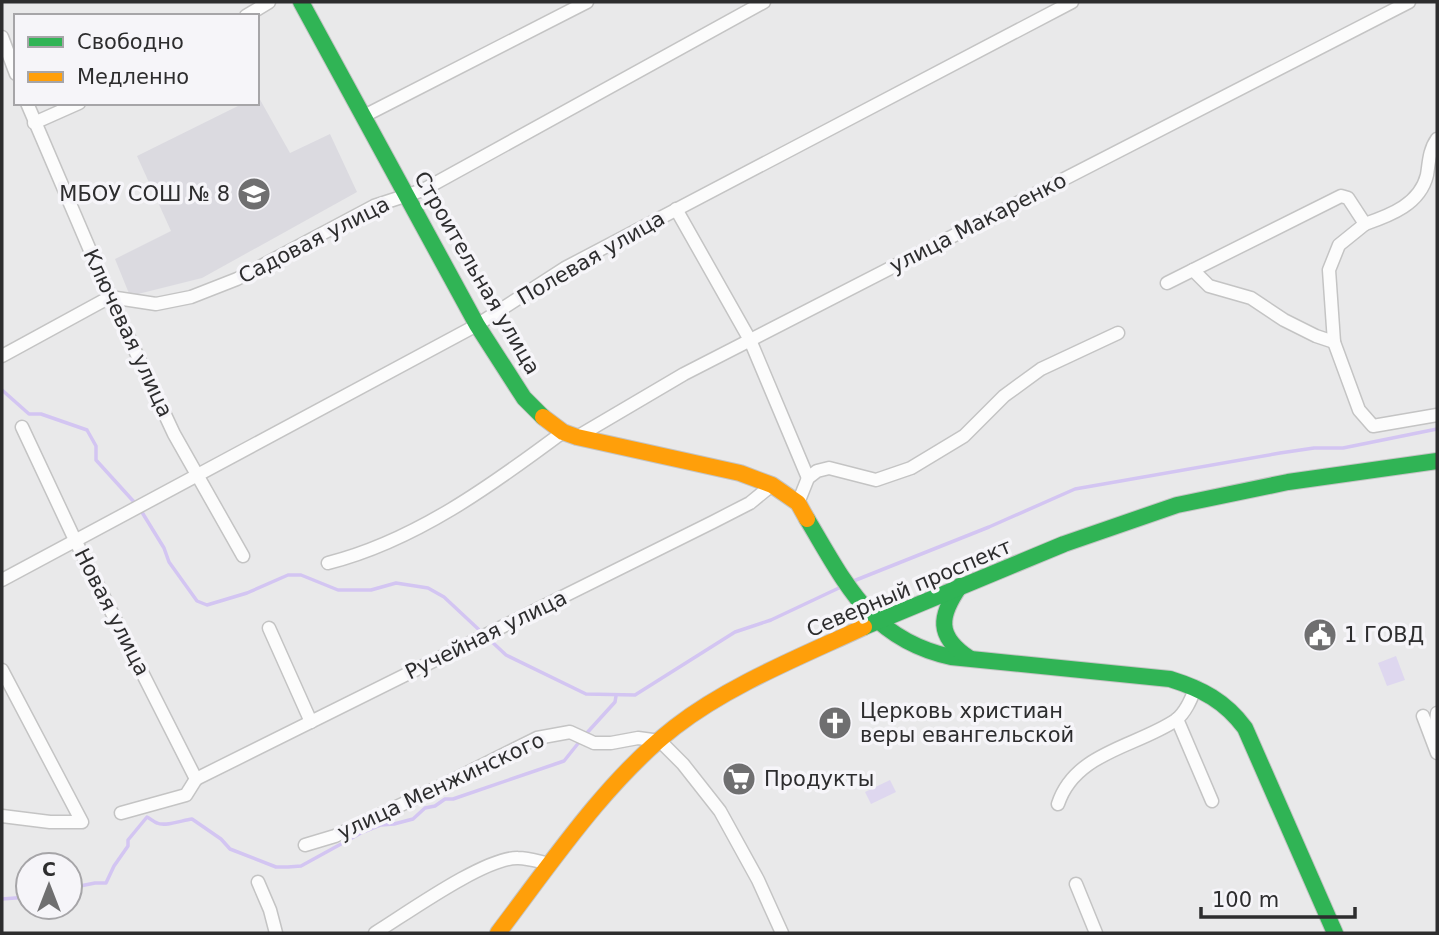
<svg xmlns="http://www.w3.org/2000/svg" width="1439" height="935" font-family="'DejaVu Sans',sans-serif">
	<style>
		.built { fill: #dbdae0 }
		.green { fill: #ded7ef }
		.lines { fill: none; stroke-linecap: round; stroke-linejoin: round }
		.stream { stroke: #d3c5f2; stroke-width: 3.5 }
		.street-casing { stroke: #c4c4c4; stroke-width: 15 }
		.fast-casing { stroke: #c4c4c4; stroke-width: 18 }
		.slow-casing { stroke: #c4c4c4; stroke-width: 18 }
		.street { stroke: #fcfcfc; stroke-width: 12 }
		.fast { stroke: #30b455; stroke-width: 16 }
		.slow { stroke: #ff9f0a; stroke-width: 16 }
		.labels { text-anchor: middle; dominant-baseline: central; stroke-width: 7; stroke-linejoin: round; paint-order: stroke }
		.poi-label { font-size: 21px; fill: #2d2d2e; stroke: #f6f5f9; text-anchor: start }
		.street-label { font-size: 21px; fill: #2d2d2e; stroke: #f6f5f9 }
	</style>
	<rect width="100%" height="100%" fill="#e9e9ea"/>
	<path class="built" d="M258,96l32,57 40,-19 27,58 -155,86 -72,18 -15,-37 56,-28 -34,-75 107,-53h13z"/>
	<g class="green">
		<path d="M1396,656l9,24 -18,6 -9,-23z"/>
		<path d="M890,780l6,12 -25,12 -6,-12z"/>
	</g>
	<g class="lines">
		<g class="stream">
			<path d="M2,390l27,24h12l46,16 9,16v14l39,43"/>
			<path d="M140,509l24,39 5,14 28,39 10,4 40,-12 41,-18h13l37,15h33l25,-7 32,5 16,9 62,58 80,39 49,1 100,-63 36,-12 70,-33"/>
			<path d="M851,582l138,-55 86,-38 205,-36 34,-5h29l94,-19"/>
			<path d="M585,735l30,-33 1,-6"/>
			<path d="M70,888l25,-5h11l8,-17 14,-20v-6l19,-23c4,2 7,5 10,6 8,4 26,-3 35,-4l29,20 9,10 46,18h12l13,-1 60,-33 20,-8 13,-1 19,-5 12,-11 10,-2 10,-7h8l111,-38 16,-20"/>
			<path d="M2,899l26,-2"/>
		</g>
		<defs>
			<g id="street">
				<path d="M246,16l23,-14"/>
				<path d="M2,37l14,37"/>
				<path d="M27,103l83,194 64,137 69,122"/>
				<path d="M364,116l223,-114"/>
				<path d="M34,123l45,-20"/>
				<path d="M676,209l74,131 58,138"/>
				<path d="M1365,224l-26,21 -10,25 5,72 25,68 14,16 64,-11"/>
				<path d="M1193,270l16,16 42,12 33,22 32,16 18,6"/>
				<path d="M1167,283l174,-87 7,2 17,26c26,-9 55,-20 62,-49 2,-12 2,-25 10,-36"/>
				<path d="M2,356l108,-59 46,7 35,-7 46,-18 137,-73 49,-16 341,-188"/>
				<path d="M22,427l53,113 121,239"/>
				<path d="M577,437l107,-63 725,-372"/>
				<path d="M798,503l10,-25 9,-7 12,-3 47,12 35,-12 53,-32 40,-40 37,-27 77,-36"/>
				<path d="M328,563c87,-22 164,-78 235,-131"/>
				<path d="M2,580l475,-255 88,-57 507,-266"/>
				<path d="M269,628l42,94"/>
				<path d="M2,670l80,152h-32l-48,-6"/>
				<path d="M1423,716l14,37"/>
				<path d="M1177,719l35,82"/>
				<path d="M1434,740l3,-27"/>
				<path d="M196,779l517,-257 37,-19 22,-18"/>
				<path d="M1058,804c17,-52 78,-57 118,-84 10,-8 15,-21 20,-33"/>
				<path d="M121,813l65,-18 10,-16"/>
				<path d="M305,845l30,-9 108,-51 94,-47 33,-6 24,11h17l27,-5 22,3 23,23 37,47 38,69 24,53"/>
				<path d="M258,882l12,28 6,23"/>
				<path d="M1076,884l20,49"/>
				<path d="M375,933c31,-19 110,-76 143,-75 11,0 22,4 32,6"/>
			</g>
			<g id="fast">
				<path d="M301,2l176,323 47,73 19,19"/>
				<path d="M807,519c39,65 63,120 144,138l219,22c32,10 55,22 75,49l90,205"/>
				<path d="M960,586c-21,30 -24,50 9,72"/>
				<path d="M864,627l200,-83 113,-39 111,-23 149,-21"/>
			</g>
			<g id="slow">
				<path d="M543,417l20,15 14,5 163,36 32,12 26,18 9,16"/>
				<path d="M498,933c53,-70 108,-152 177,-206 54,-42 127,-71 189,-100"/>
			</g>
		</defs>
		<use href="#street" class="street-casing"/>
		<use href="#fast" class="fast-casing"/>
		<use href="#slow" class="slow-casing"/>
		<use href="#street" class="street"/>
		<use href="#fast" class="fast"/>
		<use href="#slow" class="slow"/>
	</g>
	<defs>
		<symbol id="school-disc" viewBox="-11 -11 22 22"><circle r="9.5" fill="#6f6f70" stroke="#f6f5f9"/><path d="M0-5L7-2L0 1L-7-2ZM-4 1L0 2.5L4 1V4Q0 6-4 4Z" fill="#fff"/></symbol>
		<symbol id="civic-disc" viewBox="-11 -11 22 22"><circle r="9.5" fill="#6f6f70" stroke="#f6f5f9"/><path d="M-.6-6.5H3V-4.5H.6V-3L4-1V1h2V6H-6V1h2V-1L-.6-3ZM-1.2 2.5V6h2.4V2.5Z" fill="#fff"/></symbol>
		<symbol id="church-disc" viewBox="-11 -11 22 22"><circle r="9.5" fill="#6f6f70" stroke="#f6f5f9"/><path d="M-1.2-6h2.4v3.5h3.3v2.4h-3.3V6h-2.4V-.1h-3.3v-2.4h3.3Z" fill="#fff"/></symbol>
		<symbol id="supermarket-disc" viewBox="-11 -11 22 22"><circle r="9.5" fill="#6f6f70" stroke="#f6f5f9"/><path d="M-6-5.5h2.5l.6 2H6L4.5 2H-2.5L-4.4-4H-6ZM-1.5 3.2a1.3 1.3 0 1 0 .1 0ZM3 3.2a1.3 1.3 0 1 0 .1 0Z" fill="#fff"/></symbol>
	</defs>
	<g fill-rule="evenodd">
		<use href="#school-disc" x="235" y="175" width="38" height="38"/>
		<use href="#civic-disc" x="1301" y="616" width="38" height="38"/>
		<use href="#church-disc" x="816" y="704" width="38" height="38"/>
		<use href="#supermarket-disc" x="720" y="760" width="38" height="38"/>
	</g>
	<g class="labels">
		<g class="poi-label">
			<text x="230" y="194" text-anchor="end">МБОУ СОШ № 8</text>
			<text x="1344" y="635">1 ГОВД</text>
			<text x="860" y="711">Церковь христиан<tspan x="860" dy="24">веры евангельской</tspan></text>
			<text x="764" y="779">Продукты</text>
		</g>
		<g class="street-label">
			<text transform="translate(978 223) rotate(-27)">улица Макаренко</text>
			<text transform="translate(314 240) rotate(-27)">Садовая улица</text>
			<text transform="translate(591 258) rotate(-30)">Полевая улица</text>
			<text transform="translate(477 273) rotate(60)">Строительная улица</text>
			<text transform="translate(128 333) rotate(65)">Ключевая улица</text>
			<text transform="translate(909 588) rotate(-23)">Северный проспект</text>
			<text transform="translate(112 612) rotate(63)">Новая улица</text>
			<text transform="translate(486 635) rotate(-26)">Ручейная улица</text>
			<text transform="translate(441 786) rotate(-25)">улица Менжинского</text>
		</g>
	</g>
	<rect width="1439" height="935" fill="none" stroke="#2d2d2e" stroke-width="7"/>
	<rect x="14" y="14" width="245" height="91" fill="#f6f5f9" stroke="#a6a5a8" stroke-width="2"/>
	<rect x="28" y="37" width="35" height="10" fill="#30b455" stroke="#a6a5a8" stroke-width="2"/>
	<text x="77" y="49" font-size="21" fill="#2d2d2e">Свободно</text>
	<rect x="28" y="72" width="35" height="10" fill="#ff9f0a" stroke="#a6a5a8" stroke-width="2"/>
	<text x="77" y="84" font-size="21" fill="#2d2d2e">Медленно</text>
	<g transform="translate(49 886)"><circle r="33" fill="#f6f5f9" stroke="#a6a5a8" stroke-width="2"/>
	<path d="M0-5L12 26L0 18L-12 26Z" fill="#6f6f70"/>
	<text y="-10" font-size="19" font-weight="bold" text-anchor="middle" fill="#2d2d2e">С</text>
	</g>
	<path d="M1201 907v10h154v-10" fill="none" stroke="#2d2d2e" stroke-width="3.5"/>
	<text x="1212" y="907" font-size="21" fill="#2d2d2e" stroke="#f6f5f9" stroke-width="5" paint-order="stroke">100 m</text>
</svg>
